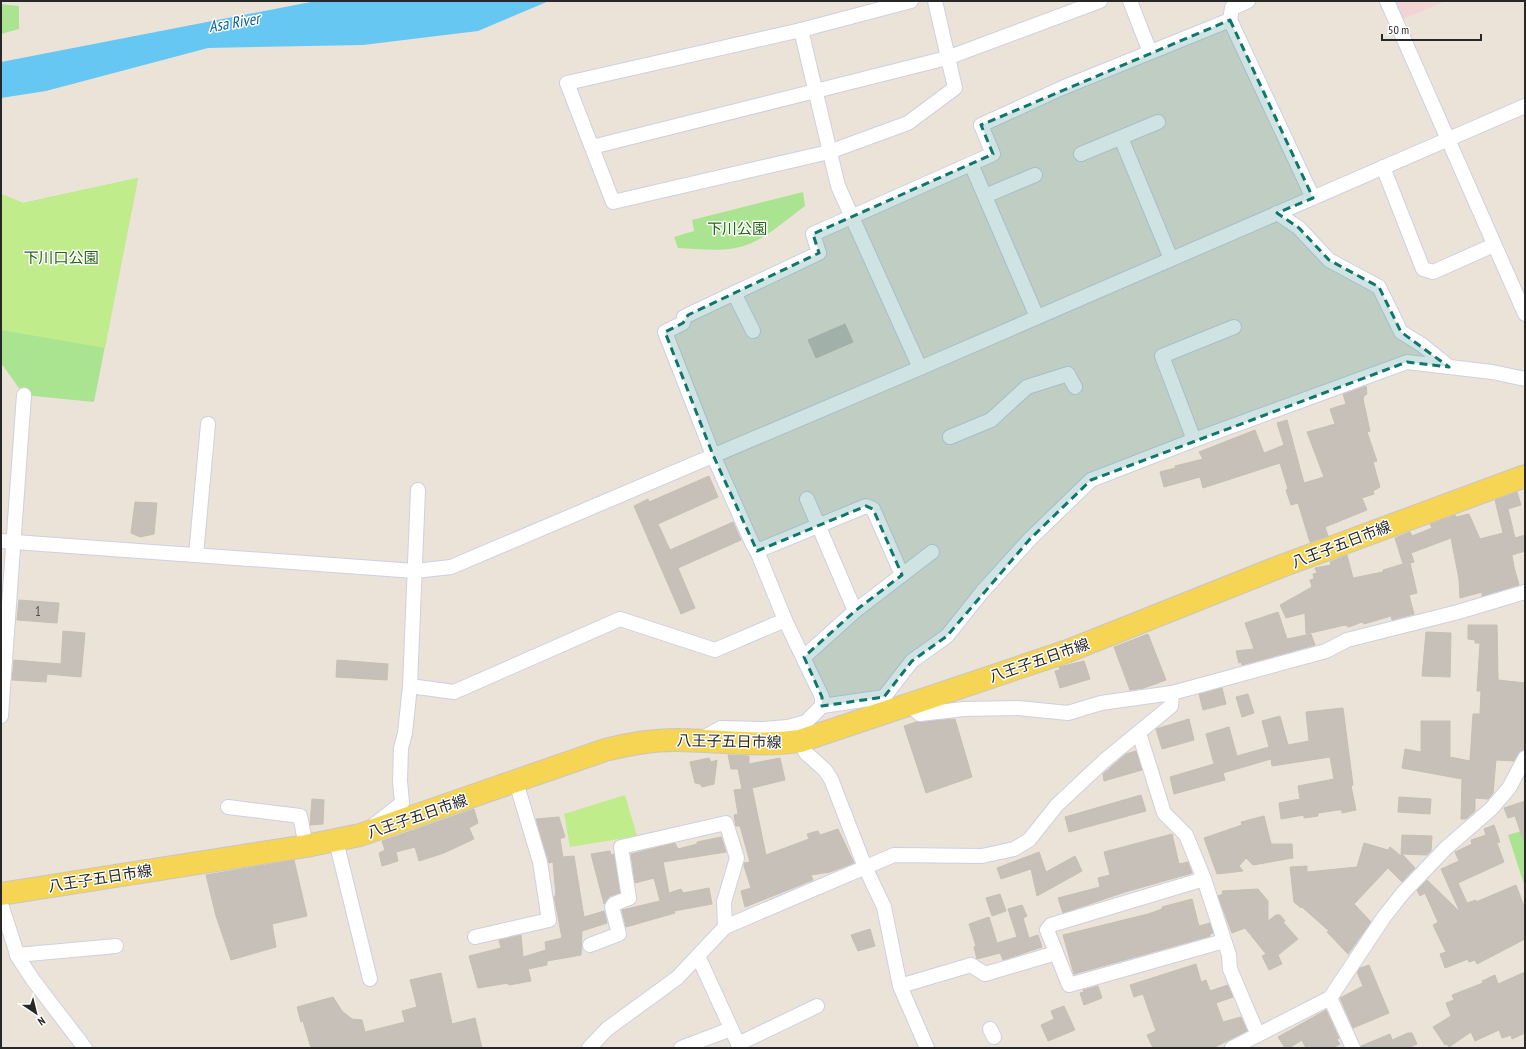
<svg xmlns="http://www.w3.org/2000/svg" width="1526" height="1049" font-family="'PT Sans Narrow','Noto Sans JP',sans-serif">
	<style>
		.medical { fill: #f2d4d4 }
		.green { fill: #aae491 }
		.pitch { fill: #c0ec8c }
		.water { fill: #66c7f2 }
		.building { fill: #c6c0b8; stroke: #c6bfb2 }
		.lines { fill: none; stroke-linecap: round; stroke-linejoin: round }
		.street-casing { stroke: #cdd0e1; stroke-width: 16 }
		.primary-casing { stroke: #c7c7c7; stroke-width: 24 }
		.street { stroke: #fff; stroke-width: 14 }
		.primary { stroke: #f5d553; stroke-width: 22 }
		.marked { fill: #0f766e; fill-opacity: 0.2; stroke: #0f766e; stroke-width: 3; stroke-dasharray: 8 5; stroke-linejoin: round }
		.labels { text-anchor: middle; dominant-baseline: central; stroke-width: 3; stroke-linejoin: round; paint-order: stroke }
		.number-label { font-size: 13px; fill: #4f4d4b }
		.park-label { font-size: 15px; fill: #246517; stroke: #fff }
		.street-label { font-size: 15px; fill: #272727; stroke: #fff }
		.water-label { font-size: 16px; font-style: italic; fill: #09629a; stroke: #fff }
	</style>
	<rect width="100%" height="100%" fill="#ebe3d8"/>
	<path class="medical" d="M1387,1h59l-50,21z"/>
	<g class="green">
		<path d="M1,4l18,2v23l-18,5z"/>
		<path d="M138,178l-44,224 -70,-7 -23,-32v-169l22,9z"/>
		<path d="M803,192l2,14c-18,13 -44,37 -65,41 -20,5 -42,2 -62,1l-4,-11 20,-6 -2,-11z"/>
		<path d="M1525,830v57l-17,-52z"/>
	</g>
	<g class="pitch">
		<path d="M138,178l-33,170 -104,-18v-136l22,9z"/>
		<path d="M625,795l12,41 -67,11 -6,-33z"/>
	</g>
	<path class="water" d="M316,1h233l-71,30 -115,14 -155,3 -162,43 -45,7v-36z"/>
	<g class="building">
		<path d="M845,324l8,18 -37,16 -8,-18z"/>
		<path d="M1366,386l1,8 -3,2 -1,3 7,32 -3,1 10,29 -4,1 7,25 -7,4 1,3 -12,4 5,12 -42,17 3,9 -18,6 -12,-39 -7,2 -5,-15 2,-1 -8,-26 -77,25 -3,-11 -36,10 -4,-15 15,-4v-2l28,-7 -4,-7 56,-22 9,23 20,-8 -7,-22 10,-3 17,63 20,-6 -17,-45 28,-8 -5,-15 16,-5 -3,-10z"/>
		<path d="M709,476l9,21 -60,27 12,26 63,-28 8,18 -63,28 17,40 -14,6 -47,-108 14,-7 1,3z"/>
		<path d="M1517,492l4,13 -13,4 7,29 10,-3v16l-13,4 2,12 5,18 -37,11v-4l-22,6 -1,-19 -8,-41 -40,15 3,9 -4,1 7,30 -8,2 5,19 -22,6 -1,-4 -27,8 -2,-2 -13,5 -4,-2 -39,9 -1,-21 -19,5 -6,-13 32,-18 -2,-7 4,-1 -1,-5 4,-1 -2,-5 16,-3 -1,-3 17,-7 6,23 30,-6v-2l20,-6 -8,-26 15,-6 2,4 20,-8 -2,-4 25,-9 1,2 13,-3 11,25 23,-6 -8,-33z"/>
		<path d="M135,502l22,1 -3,31 -14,3 -9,-4z"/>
		<path d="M19,600l40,3 -2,20 -40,-3z"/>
		<path d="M1278,612l9,27 24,-5 4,11 -73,20 -1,-3 -2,1 -3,-12 18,-2 -9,-26z"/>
		<path d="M1468,625h29l1,55 27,3v67l-5,1 -6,10 -18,-1 -3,33 -5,6 -13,-1v13l-9,8h-5l1,-40 -60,-11 3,-19 16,3v-31h29v36l20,4 3,-47h7l1,-23h-4l3,-48h-5v-3l-7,-1z"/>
		<path d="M63,631l22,2 -4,44 -34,-3 -1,8 -34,-2 2,-20 47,4z"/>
		<path d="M1426,632l25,1 -1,44 -28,-1z"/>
		<path d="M1148,634l18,46 -22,8 -14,2 -16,-43z"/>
		<path d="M337,660l51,4 -1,16 -51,-3z"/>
		<path d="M1084,661l6,18 -30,9 -5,-17 5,-1 -1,-3z"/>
		<path d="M1222,688l4,16 -23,6 -4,-16z"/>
		<path d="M1248,694l6,19 -12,4 -6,-20z"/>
		<path d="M1343,708l10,77 -2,1 5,24 -14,3v-3h-4l-20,3v3l-14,2v-3l-23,4 -2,-16 21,-4 -2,-13 36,-7 -4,-22 -58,9 -1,-7 -48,14 2,7 -51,14 -4,-17 44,-13 -8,-30 23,-7 8,29 32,-9 -7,-26 18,-5 8,29 21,-4 -3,-29z"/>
		<path d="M955,719l17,58 -46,16 -22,-67 12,-4z"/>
		<path d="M1189,719l5,21 -32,9 -6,-20z"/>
		<path d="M1136,751l6,19 -38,11 -1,-7 23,-20z"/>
		<path d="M728,755l21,1v8l31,-6 5,22 -33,8 14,67 43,-16 -2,-5 11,-3 2,4 18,-6 16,34 -24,9 -19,3 2,5 -68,27 -4,-16 10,-3 -7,-22v-3l6,-1 -10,-36h-4l-2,-11 4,-1 -4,-24 8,-1 -4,-20h-7z"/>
		<path d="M709,758l2,4 6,-2 -3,24 -12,3 -2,-3 -5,-1 -5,-21z"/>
		<path d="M1141,795l5,16 -77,21 -4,-15z"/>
		<path d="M1399,797l32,2 -1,15 -32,-2z"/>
		<path d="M312,799l12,1 -1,24 -13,1z"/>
		<path d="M1525,801v38h-2l-8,-23 -7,2 -4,-10z"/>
		<path d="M474,809l4,14 -9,5 5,11 -30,14 -25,8 -4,-14 -19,5 2,9 -16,5 -3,-13 6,-3 -3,-9z"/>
		<path d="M1264,816l7,28h21l1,14 -40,7 -7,-7 -7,8 4,5 -26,3 -13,-36 38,-13 -1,-3z"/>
		<path d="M559,817l6,20 -5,2 3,18 11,-1 10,61 20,-6 3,12 -25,8 -1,24 -34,6v4l-19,4 3,12 -22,4 -1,-2 -30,5 -9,-32 32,-8 -2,-8 22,-5 2,22 23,-7 -1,-8 17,-4 -8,-42h2l-3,-34 -4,1 -13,-44z"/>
		<path d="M1494,825l6,17 -3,1 7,19 -46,21 9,20 9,-3v2l40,-17 9,24v30l-48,25 -2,-4 -6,2 -1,-3 -23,9 -5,-14 6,-2 -13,-27 5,-3 -13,-29 -5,3 -3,-6 10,-10 33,32 -19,-43 18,-8 -4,-9 17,-8 -1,-4 15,-5 -2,-6z"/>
		<path d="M1172,834l7,30 9,-2 4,11 -67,19 -62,21 -5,-15 42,-11 -2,-9 12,-3 -6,-23z"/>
		<path d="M1402,835l30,1 -1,15 -4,4 -25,-1 13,14 -13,14 -14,-14 -34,36 17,18 -23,32 -21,-22 2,-1 -27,-24 -1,1 -7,-6 -4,-35 17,-1v6l50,-5 7,-24 24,7 2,-3 11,9z"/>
		<path d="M721,837l5,15 -63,10 6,31 12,-4 2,4 26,-5 3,16 -38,7 1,2 -49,14 -4,-17 38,-9 -6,-23 -19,5 -4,-29 44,-11 3,6 19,-5v-2z"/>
		<path d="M610,851l1,4 3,-1 6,39 -10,3 -6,8 -13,-50z"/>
		<path d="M1039,852l7,20 29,-16 7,15 -45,25 -6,-27 -30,10 -4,-11z"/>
		<path d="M294,860l13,56 -35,8 4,23 -45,13 -15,-44 -10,-41z"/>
		<path d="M1258,889l10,12v20l8,-6h4l5,6 -2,1 15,17 -20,16 4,9 -13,6 -7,-14 4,-2 -21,-26 -13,5 -14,-37 5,-2 -1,-3z"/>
		<path d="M1000,894l6,17 -14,5 -6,-18z"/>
		<path d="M1192,899l7,27 11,-3 3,10 -3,1v2l-136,38 -11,-39 85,-21 14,-5v-2z"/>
		<path d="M1022,905l5,11 -4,2 6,20 9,-3 4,12 -39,13 -3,-7 -23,6 -3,-12 2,-1 -7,-22 20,-7 8,26 20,-6 -9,-28z"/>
		<path d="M870,929l5,17 -17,5 -7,-16z"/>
		<path d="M1196,964l5,18 5,-2 4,11 18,-6 5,12 -17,6 7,19 18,-5 6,14 -34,17h-60l-6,-13 9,-4 -13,-37 -9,3 -4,-12z"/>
		<path d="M1369,965l20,48 -36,15 -13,-30 23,-12 -6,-14 3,-4z"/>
		<path d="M1525,972v61l-13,6 -1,-4 -9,3 -3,-8 -24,11 -4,-9 -22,15 -2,-3 -2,1 -12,-18 18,-11 -5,-13 8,-3 -2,-5 31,-12 -1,-2 13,-6 3,9z"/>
		<path d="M441,973l11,51 23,-6 7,30h-171l-8,-27 -2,1 -4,-15 36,-10 9,14 10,8 10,1 3,12 40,-10 -3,-11 15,-4 -7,-27z"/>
		<path d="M1098,986l4,12 -18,7 -4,-12 4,-1 -1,-2z"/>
		<path d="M1064,1006l11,24 -27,11 -7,-16 13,-6 -3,-8z"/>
		<path d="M1326,1010l13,28 -2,2 3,4 -7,4h-27l-4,-8 -13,8h-4l-7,-11z"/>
		<path d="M1408,1033h4l5,11 -9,4h-47v-2l29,-12 2,6z"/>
	</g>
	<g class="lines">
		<defs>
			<g id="street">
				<path d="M911,1l-110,29 -234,53 46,119 216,-50 79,-29 47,-35 -20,-87"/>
				<path d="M1130,1l20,51"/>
				<path d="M1387,1l138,313"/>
				<path d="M1230,20l83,178"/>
				<path d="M801,30l37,156 82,182"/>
				<path d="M1121,138l50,121"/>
				<path d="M592,147l355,-89 153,-57"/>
				<path d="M1081,154l77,-32"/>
				<path d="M971,164l66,153"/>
				<path d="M1383,167l40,102 10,3 61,-27"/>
				<path d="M985,196l50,-21"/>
				<path d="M1277,213l22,15 30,32 50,27 22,45 21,13 27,22"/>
				<path d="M734,293l19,38"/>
				<path d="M950,437l41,-17 36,-33 41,-13 7,13"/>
				<path d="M1194,440l-32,-84 72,-29"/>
				<path d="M807,499l48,112"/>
				<path d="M1,541l414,30 36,-4 469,-199 605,-262"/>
				<path d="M757,551l109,-45 7,3 29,66"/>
				<path d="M196,555l12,-131"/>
				<path d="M804,657l51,-46 77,-59"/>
				<path d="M410,686l44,6 166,-73 95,31 70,-30"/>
				<path d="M909,705l11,9 44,-5 54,-1 50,5 33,-10 71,-10 154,-42 21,-11 111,-28 67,-20"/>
				<path d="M822,706l62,-9"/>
				<path d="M885,713l-1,-16 28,-36 35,-25 35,-44 48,-53 61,-59 103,-40 213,-78 85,10 33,7"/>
				<path d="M1,716l23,-321"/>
				<path d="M1139,733l25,80 22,22 18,44 25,76 1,14 28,66"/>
				<path d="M701,739l20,-11 40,1 27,-2 18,-5 16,-16v-9l-37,-77 -28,-69 -4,-6 -40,-90 -48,-123 18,-9 1,-6 4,-2 131,-62 -6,-19 180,-80 -12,-29 81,-37 168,-68 2,-12 16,-7"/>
				<path d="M800,741l6,12 19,17 6,9 34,88 19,40 16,79 27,62"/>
				<path d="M228,807l72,9 6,30"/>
				<path d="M374,825l28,-22 -2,-22 1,-33 4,-15 5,-47 8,-196"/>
				<path d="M336,841l34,138"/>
				<path d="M1204,879l-153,46 -4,5 22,55 155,-44"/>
				<path d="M1,904l17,53 15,23 52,68"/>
				<path d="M475,937l74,-17 -9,-58 -24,-80"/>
				<path d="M590,945l29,-11 -7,-27 2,-3 15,-6 -8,-51 105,-24 11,35 -13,44 1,25"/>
				<path d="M17,955l99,-9"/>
				<path d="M698,956l42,92"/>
				<path d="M900,986l71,-21 14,9 71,-21"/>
				<path d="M1330,998l23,50"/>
				<path d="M990,1029l4,8"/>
				<path d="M738,1044l79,-38"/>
				<path d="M589,1048l18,-19 70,-51 48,-51 169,-72 88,1 32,-7 15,-9 28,-35 47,-44 67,-55 1,-13"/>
				<path d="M681,1048l50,-19"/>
				<path d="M1232,1048l98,-50 54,-81 19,-24 43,-45 45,-39 18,-21 16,-30"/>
			</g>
			<path id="primary" d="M1,894l305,-48 54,-11 245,-85c23,-6 46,-10 70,-10 42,0 84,7 125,1l268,-90 211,-84 246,-91"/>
		</defs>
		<use href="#street" class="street-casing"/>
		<use href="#primary" class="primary-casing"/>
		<use href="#street" class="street"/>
		<use href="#primary" class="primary"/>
	</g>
	<path class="marked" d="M1230,20l83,178 -36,15 22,15 30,32 50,27 22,45 48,35 -42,-5 -316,118 -61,59 -83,97 -35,25 -28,36 -62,9v-9l-18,-40 51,-46 47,-36 -29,-66 -7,-3 -109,45 -44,-96 -48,-123 18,-9 5,-8 131,-62 -6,-19 180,-80 -12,-29z"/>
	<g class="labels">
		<g class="number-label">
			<text x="38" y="611">1</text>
		</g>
		<g class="park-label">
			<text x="737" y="228">下川公園</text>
			<text x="61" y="257">下川口公園</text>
		</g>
		<g class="street-label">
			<text transform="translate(1341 544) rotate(-21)">八王子五日市線</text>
			<text transform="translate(1039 660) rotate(-19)">八王子五日市線</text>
			<text transform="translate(729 741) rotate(1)">八王子五日市線</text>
			<text transform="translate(417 816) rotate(-19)">八王子五日市線</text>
			<text transform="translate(100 878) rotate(-9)">八王子五日市線</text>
		</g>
		<g class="water-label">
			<text transform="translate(234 22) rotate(-10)">Asa River</text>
		</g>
	</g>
	<rect width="1526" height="1049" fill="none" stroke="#272727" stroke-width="4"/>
	<g transform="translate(36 1013) rotate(145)" stroke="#ffffff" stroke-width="3" paint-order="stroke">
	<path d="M0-3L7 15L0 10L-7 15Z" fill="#272727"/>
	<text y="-6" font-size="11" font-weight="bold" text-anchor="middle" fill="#272727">N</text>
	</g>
	<path d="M1382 34v6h99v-6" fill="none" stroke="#272727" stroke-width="2"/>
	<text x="1388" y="34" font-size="12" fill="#272727" stroke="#ffffff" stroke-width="3" paint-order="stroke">50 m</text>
</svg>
